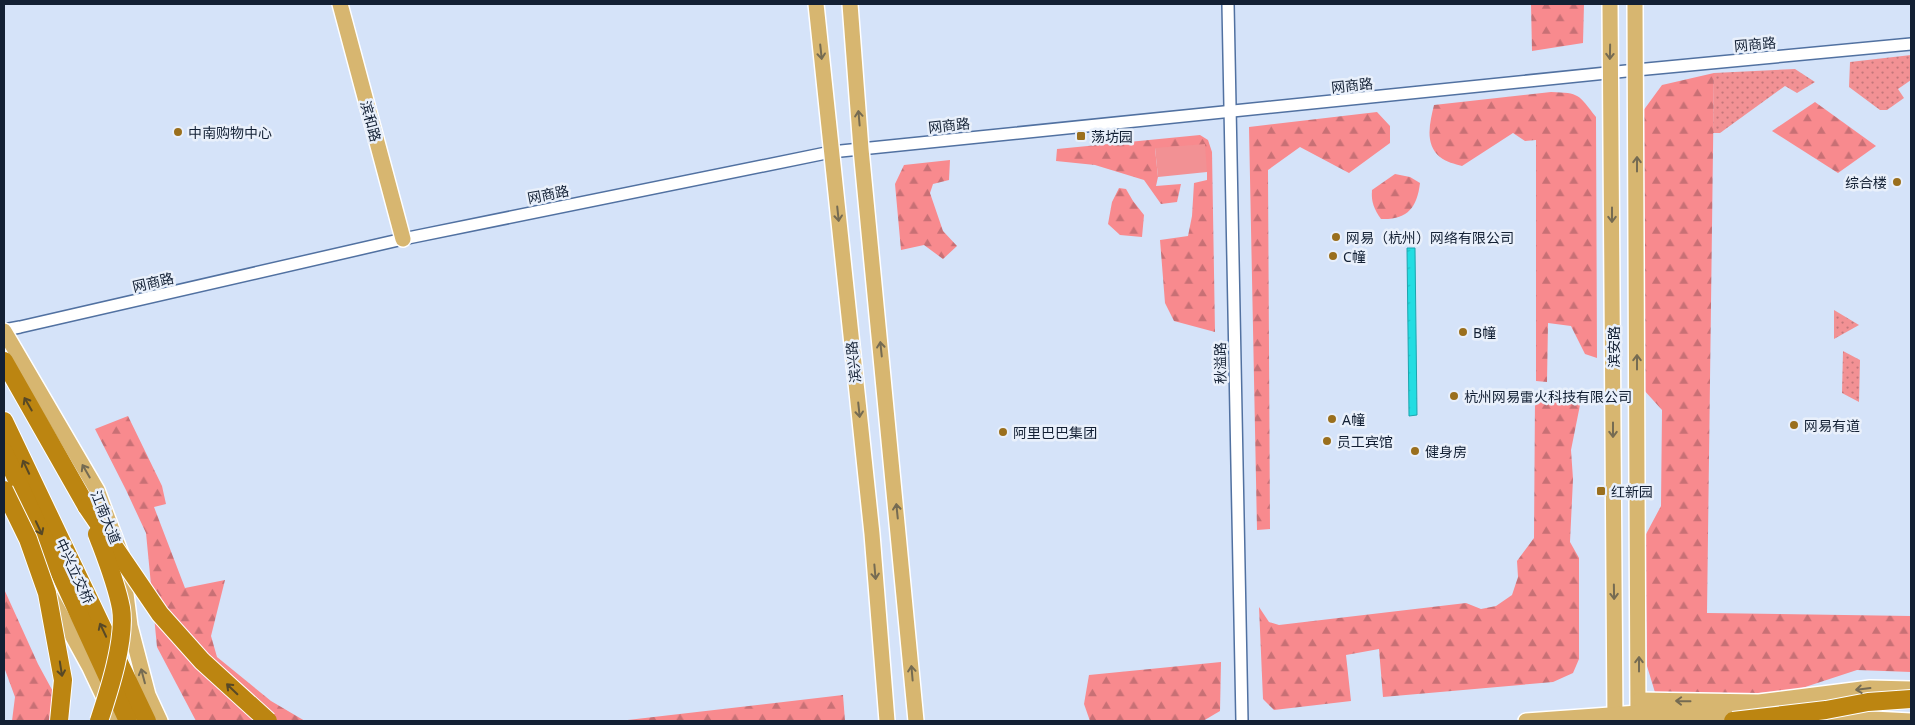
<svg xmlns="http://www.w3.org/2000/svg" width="1915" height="725" font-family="'Noto Sans','Noto Sans SC',sans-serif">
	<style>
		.grass { fill: url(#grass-dots) }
		.forest { fill: url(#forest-firs) }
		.pitch { fill: #f29194 }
		.water { fill: url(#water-ripples); stroke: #1ea4ae }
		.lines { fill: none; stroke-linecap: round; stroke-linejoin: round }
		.minor-casing { stroke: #5171a1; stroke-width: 14 }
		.major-casing { stroke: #fff; stroke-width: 18 }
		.highway-casing { stroke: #fff; stroke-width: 20 }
		.minor { stroke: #fff; stroke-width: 11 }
		.major { stroke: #d7b670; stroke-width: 15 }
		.highway { stroke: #bc8511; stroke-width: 18 }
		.highway-bridge-casing { stroke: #fff; stroke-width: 20; stroke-linecap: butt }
		.highway-bridge { stroke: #bc8511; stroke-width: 18 }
		.oneway { stroke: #756b52 }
		.oneway2 { stroke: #574826 }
		.poi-dot { fill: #9a6f1d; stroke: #e9f0fb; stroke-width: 2 }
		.labels { text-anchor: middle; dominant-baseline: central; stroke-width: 5; stroke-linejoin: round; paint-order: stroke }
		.street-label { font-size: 14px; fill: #132034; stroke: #e9f0fb }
		.poi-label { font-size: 14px; fill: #132034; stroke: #e9f0fb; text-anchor: start }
	</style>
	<defs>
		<pattern id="grass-dots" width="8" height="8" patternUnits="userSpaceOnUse" patternTransform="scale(1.25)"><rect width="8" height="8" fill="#f29194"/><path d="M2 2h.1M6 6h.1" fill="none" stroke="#c3767a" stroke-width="1.8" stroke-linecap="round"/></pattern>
		<pattern id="forest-firs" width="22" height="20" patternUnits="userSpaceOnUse" patternTransform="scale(1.25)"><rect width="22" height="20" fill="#f88a8e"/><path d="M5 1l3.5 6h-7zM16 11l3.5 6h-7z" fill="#c87075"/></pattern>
		<pattern id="water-ripples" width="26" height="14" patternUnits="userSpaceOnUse" patternTransform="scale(1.25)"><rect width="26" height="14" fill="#23dde2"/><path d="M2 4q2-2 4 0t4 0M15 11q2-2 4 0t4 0" fill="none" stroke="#1fbdc2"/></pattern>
	</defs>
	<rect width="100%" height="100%" fill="#d5e3f9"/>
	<g class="grass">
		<path d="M1911,55v25l-13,9 6,9 -17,12h-7l-31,-23 1,-25z"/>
		<path d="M1795,69l20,13 -18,11 -12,-7 -65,47h-7l1,-60z"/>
		<path d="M1834,310l25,15 -25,14z"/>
		<path d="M1843,351l17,9 -1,42 -17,-9z"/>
	</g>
	<g class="forest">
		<path d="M1531,4h53l-1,39 -51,8z"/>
		<path d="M1714,73l-7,540 204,3v56l-54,-2 -64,21 -136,8 -10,-33 -2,-130 16,-30 1,-96 -19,-21v-278l19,-26z"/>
		<path d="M1551,92c29,1 27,2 45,25l1,241 -12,-4 -14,-28 -23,-3 -1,59 -11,-1v-241l-11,1 -12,-8 -51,33c-7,-2 -16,-4 -22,-9 -16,-13 -10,-35 -6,-52z"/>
		<path d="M1815,102l61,44 -38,27 -66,-42z"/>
		<path d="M1377,112l13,14v17l-41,30 -49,-26 -32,23 2,359 -13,1 -8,-403z"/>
		<path d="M1200,135l8,5 4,12 3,180 -41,-11 -9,-18 -5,-63 28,-4 4,-20 2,-33 13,-3v-8l-52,-24 3,29 -2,9 25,-2 -4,18 -16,2 -17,-24 -49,-15 -39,-4 1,-12z"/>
		<path d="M950,160l-1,20 -16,4 -3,9 13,38 14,15 -14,13 -19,-14 -23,5 -6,-66 9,-19z"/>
		<path d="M1395,174l15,3 10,6c-3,25 -13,37 -39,36 -7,-10 -10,-17 -9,-29z"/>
		<path d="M1119,188l7,1 7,12 11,14 -2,22 -22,-2 -12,-11 4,-22z"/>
		<path d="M1576,397l4,8 -9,45 2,29 -3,63 9,16v101l-6,14 -20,9 -170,15 -4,-48 -33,6 5,46 -77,9 -11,-11 -4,-92 10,15 10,3 187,-22 15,6 15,-3 16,-11 6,-18 -1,-16 17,-23 1,-139z"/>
		<path d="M128,416l34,70 4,18 -12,3 31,81 40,-8 -14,56 6,21 54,44 34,20h-109l-39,-74 -11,-114 -20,-43 -31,-61z"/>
		<path d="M4,589l34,75 31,57h-57l3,-24 -11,-30z"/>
		<path d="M1221,662l-1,49 -17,10h-113l-6,-17 5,-29z"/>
		<path d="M843,695l2,26h-226z"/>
	</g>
	<path class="pitch" d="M1205,144l2,28 -49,5 -3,-29z"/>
	<path class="water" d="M1407,248h8l2,167 -8,1z"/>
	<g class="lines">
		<defs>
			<g id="minor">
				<path d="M1228,4l14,717"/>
				<path d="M4,330l16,-3 383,-88 428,-87 805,-82 275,-26"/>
			</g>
			<g id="major">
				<path d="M340,4l63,235"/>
				<path d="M816,4l56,530 15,187"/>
				<path d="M850,4l11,145 55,572"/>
				<path d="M1610,4l5,717"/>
				<path d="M1635,4l3,717"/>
				<path d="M4,331l93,159 24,64 9,72 18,69 12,26"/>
				<path d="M50,595l40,73 25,53"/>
				<path d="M1639,700l120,2 111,-14 41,1"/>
				<path d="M1815,716l96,5"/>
				<path d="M1526,721l112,-8h114"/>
			</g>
			<g id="highway">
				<path d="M4,361l83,146"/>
				<path d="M4,421l143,300"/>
				<path d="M4,452l124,269"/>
			</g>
		</defs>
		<use href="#minor" class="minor-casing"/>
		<use href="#major" class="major-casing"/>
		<use href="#highway" class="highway-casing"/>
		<use href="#minor" class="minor"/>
		<use href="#major" class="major"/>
		<use href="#highway" class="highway"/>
		<defs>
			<g id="highway-bridge">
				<path d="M4,490l24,49 19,54 16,87 -4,41"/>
				<path d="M87,507l73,107 42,47 66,60"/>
				<path d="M97,534c9,24 19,48 24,74 5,31 -12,83 -22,113"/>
				<path d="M1733,721l93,-11 42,-8 43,-3"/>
			</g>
		</defs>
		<use href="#highway-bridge" class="highway-bridge-casing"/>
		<use href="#highway-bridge" class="highway-bridge"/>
	</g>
	<defs><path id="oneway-shaft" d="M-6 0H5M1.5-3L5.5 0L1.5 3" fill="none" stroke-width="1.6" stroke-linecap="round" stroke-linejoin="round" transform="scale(1.25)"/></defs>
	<g class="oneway">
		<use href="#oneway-shaft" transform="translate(821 52) rotate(84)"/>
		<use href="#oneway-shaft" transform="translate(1610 52) rotate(91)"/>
		<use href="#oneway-shaft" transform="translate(859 118) rotate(-95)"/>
		<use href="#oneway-shaft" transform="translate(1637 164) rotate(-90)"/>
		<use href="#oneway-shaft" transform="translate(838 214) rotate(84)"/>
		<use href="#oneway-shaft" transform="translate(1612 215) rotate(90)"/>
		<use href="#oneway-shaft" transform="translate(881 349) rotate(-96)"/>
		<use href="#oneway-shaft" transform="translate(1637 362) rotate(-90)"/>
		<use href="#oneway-shaft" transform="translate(859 410) rotate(84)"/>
		<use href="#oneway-shaft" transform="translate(1613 430) rotate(90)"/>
		<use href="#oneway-shaft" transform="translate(86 471) rotate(-120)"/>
		<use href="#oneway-shaft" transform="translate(897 511) rotate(-96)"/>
		<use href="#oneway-shaft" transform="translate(875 572) rotate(85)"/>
		<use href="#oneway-shaft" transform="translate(1614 592) rotate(89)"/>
		<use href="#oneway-shaft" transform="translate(1639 664) rotate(-90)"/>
		<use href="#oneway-shaft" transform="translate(912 673) rotate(-95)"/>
		<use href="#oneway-shaft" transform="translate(143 676) rotate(-105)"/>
		<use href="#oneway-shaft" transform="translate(1863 689) rotate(173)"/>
		<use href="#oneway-shaft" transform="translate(1683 701) rotate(-179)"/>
	</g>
	<g class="oneway2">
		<use href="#oneway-shaft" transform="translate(28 404) rotate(-120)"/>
		<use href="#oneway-shaft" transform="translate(26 467) rotate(-115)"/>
		<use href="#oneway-shaft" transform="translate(39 528) rotate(65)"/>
		<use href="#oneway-shaft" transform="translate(103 630) rotate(-115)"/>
		<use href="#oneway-shaft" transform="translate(61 669) rotate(81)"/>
		<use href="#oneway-shaft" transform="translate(232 689) rotate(-136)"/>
	</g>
	<g class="poi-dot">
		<circle cx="178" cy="132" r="5"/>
		<rect x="1076" y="131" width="10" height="10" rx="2.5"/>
		<circle cx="1897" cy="182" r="5"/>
		<circle cx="1336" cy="237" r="5"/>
		<circle cx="1333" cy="256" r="5"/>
		<circle cx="1463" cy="332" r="5"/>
		<circle cx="1454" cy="396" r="5"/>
		<circle cx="1332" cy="419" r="5"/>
		<circle cx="1794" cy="425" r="5"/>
		<circle cx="1003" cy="432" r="5"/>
		<circle cx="1327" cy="441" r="5"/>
		<circle cx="1415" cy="451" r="5"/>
		<rect x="1596" y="486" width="10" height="10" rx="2.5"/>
	</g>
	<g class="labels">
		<g class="street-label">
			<text transform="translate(1755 44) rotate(-5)">网商路</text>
			<text transform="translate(1352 85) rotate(-6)">网商路</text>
			<text transform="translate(371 121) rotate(75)">滨和路</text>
			<text transform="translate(949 125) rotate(-6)">网商路</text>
			<text transform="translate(548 194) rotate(-11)">网商路</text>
			<text transform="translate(153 282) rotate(-13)">网商路</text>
			<text transform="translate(1613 347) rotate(-90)">滨安路</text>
			<text transform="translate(853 362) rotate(-96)">滨兴路</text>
			<text transform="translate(1220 363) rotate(-91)">秋溢路</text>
			<text transform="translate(106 517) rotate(68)">江南大道</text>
			<text transform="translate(75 571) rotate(65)">中兴立交桥</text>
		</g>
		<g class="poi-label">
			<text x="188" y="132">中南购物中心</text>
			<text x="1091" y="136">荡坊园</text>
			<text x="1887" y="182" text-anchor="end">综合楼</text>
			<text x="1346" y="237">网易（杭州）网络有限公司</text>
			<text x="1343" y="256">C幢</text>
			<text x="1473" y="332">B幢</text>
			<text x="1464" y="396">杭州网易雷火科技有限公司</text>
			<text x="1342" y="419">A幢</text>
			<text x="1804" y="425">网易有道</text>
			<text x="1013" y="432">阿里巴巴集团</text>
			<text x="1337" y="441">员工宾馆</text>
			<text x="1425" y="451">健身房</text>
			<text x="1611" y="491">红新园</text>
		</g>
	</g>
	<rect width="1915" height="725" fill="none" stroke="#132034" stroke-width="10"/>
</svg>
